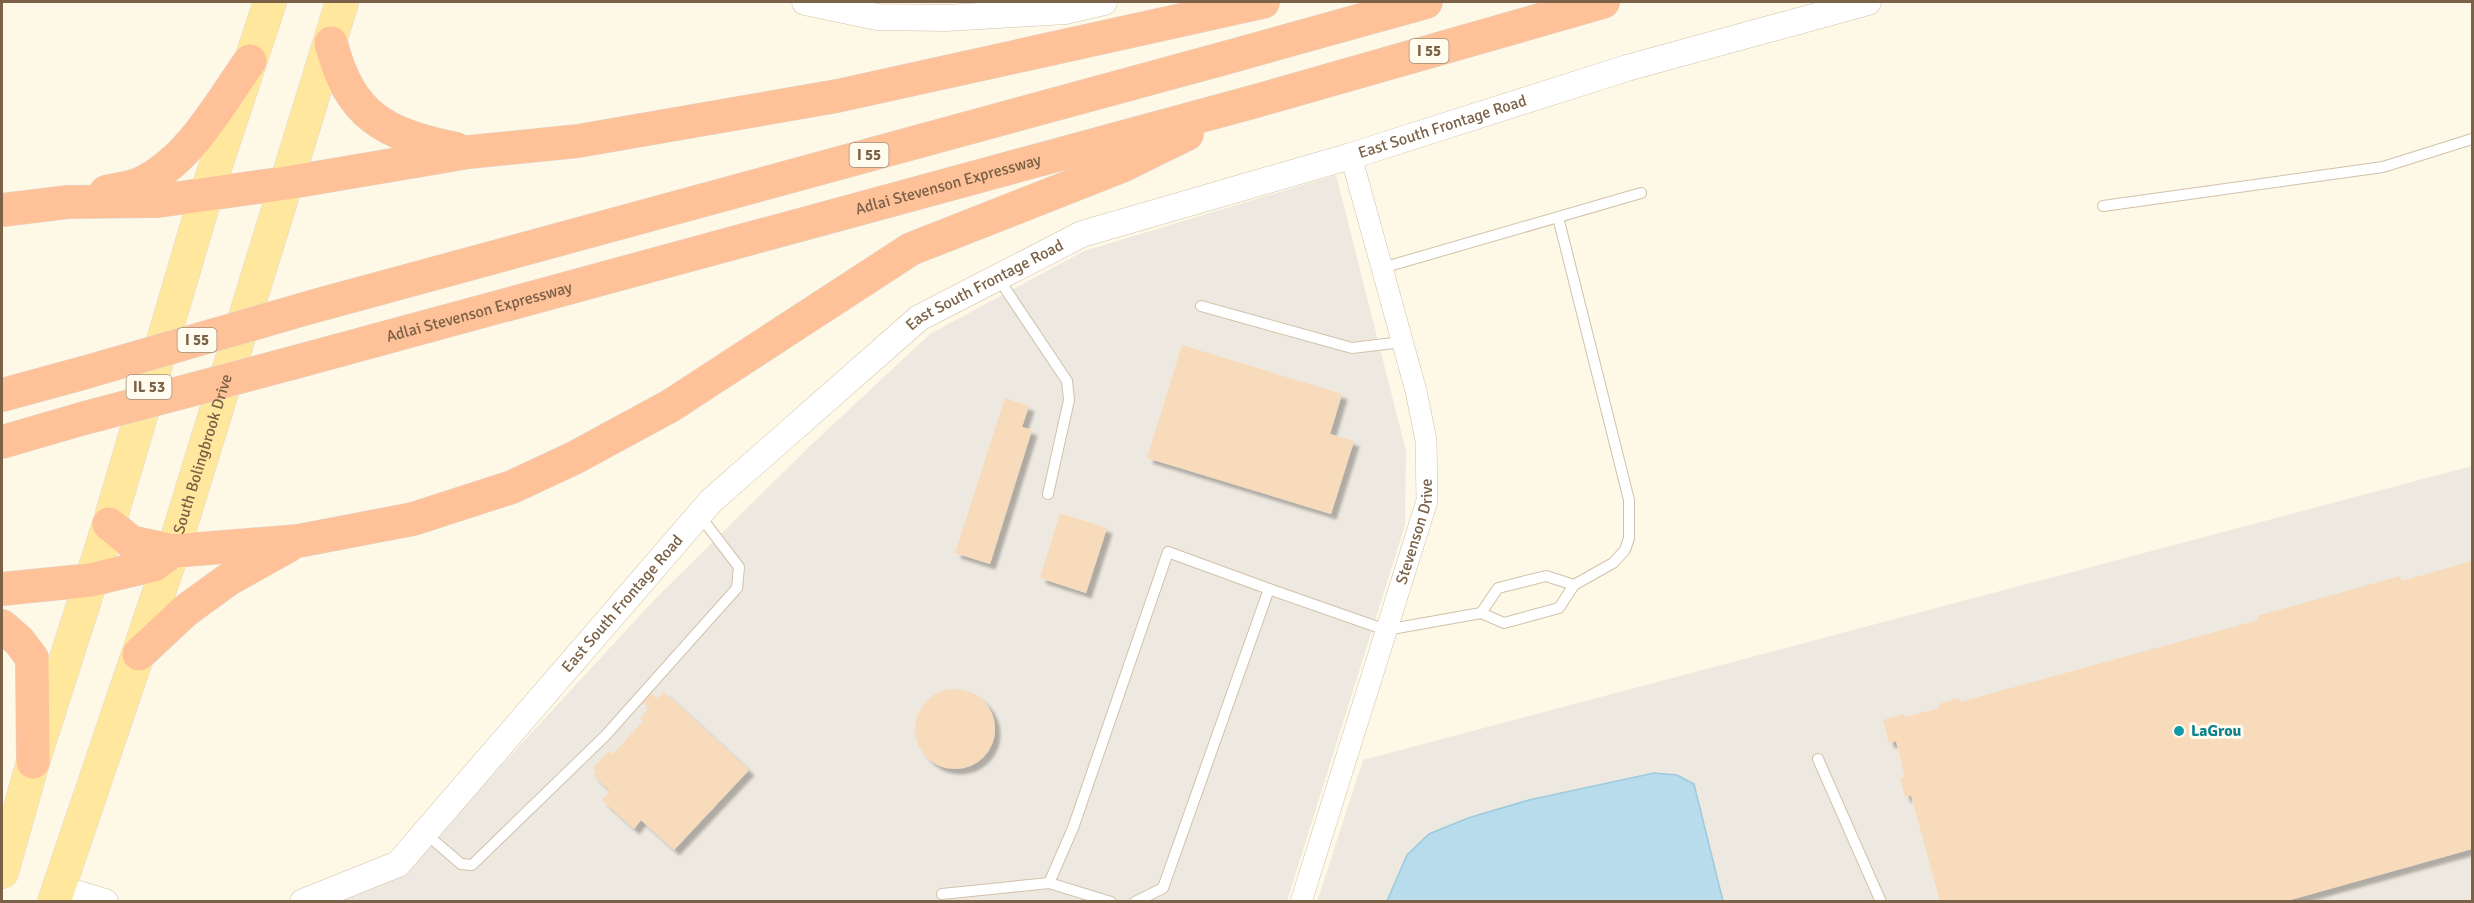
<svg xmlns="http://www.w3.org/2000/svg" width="2474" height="903" font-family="Signika,sans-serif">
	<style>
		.industrial { fill: #eee9e0 }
		.water { fill: #b8dceb; stroke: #9dcade; stroke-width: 1.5 }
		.building { fill: #f7dbbb; filter: url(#shadow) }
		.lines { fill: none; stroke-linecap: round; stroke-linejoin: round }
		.service-casing { stroke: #d2c1aa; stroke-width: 12 }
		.minor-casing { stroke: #d2c1aa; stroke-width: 22 }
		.tertiary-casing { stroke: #d2c1aa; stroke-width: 27 }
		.primary-casing { stroke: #dfd9d3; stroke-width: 34 }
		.motorway-casing { stroke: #dfd9d3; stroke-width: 34 }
		.service { stroke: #fff; stroke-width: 10 }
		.minor { stroke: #fff; stroke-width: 21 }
		.tertiary { stroke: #fff; stroke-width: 26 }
		.primary { stroke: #ffe89d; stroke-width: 33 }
		.motorway { stroke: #ffc197; stroke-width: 33 }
		.motorway-bridge-casing { stroke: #dfd9d3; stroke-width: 34; stroke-linecap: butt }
		.motorway-bridge { stroke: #ffc197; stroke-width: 33 }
		.culture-dot { fill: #0f9aa8; stroke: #fffbef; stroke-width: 2 }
		.labels { text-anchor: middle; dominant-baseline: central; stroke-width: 6; stroke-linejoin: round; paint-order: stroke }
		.shield { fill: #fffbef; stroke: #a38f79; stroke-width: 1.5 }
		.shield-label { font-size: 15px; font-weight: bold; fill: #7b6147 }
		.street-label { font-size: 16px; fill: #7b6147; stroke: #fffbef }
		.culture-label { font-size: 16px; font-weight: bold; fill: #0d838f; stroke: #fffbef; text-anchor: start }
	</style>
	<defs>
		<filter id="shadow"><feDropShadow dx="5.5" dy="5.5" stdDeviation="1.5" flood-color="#0004"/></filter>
	</defs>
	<rect width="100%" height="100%" fill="#fef8e6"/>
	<g class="industrial">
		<path d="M1336,175l70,276 -1,74 -118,376 -956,1 70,-28 255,-276 155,-153 119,-111 154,-83z"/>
		<path d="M2472,466v435l-1155,1 46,-142z"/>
	</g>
	<path class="water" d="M1654,773l23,2 17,9 29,117h-336l20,-46 22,-21 39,-16 61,-18z"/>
	<g class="building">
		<path d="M1182,345l160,49 -12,40 24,7 -23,73 -184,-56z"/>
		<path d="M1005,398l24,8 -7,21 10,3 -42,134 -35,-11z"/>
		<path d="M1060,513l47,15 -21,65 -46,-15z"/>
		<path d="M2472,561v288l-189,53h-343l-29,-107 -6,2 -5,-19 5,-1 -9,-36 -7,2 -6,-23 21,-6 1,3 35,-9 -1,-4 20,-6 1,4 298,-82 -1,-4 143,-40 2,5z"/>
		<circle cx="955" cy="729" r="40"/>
		<path d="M664,692l85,78 -75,80 -33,-30 -7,9 -32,-29 8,-9 -17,-16 3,-4 -3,-3 16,-17 4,3 30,-33 -3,-3 9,-10 -7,-6 9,-9 6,6z"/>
	</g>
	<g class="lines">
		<defs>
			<g id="service">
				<path d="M2103,206l280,-39 89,-28"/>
				<path d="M1382,268l259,-75"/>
				<path d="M998,278l69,103 2,19 -21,94"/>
				<path d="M1201,306l151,42 50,-6"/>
				<path d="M1481,613l17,-25 48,-12 28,9"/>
				<path d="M1818,759l63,143"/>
				<path d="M425,833l36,31 11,1 133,-129 132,-148 2,-21 -39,-51"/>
				<path d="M1049,883l24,-55 95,-276 101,37"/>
				<path d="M942,894l107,-11 62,19"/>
				<path d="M1135,902l28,-14 106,-299 117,41 95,-17 23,10 55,-15 15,-23 39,-22 12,-13 4,-12v-38l-71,-283"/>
			</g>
			<g id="minor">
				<path id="s1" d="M1301,902l126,-401 -1,-61 -10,-49 -65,-235"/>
			</g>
			<g id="tertiary">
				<path d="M805,2l72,15 69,1 119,-7 39,-9"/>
				<path d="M58,888l47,14"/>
				<path id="s2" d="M303,902l95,-38 313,-363 208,-183 163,-84 269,-78 276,-88 241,-66"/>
			</g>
			<g id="primary">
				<path d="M2,872l31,-110 76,-238 97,-329 64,-193"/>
				<path id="s3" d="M54,902l119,-351 169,-549"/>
			</g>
			<g id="motorway">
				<path d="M331,43c19,74 54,91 125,106"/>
				<path d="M106,192c11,-3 26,-4 36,-9 49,-24 78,-80 108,-122"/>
				<path d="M2,210l66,-8 90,-1 128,-18 183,-31 109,-11 259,-45 426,-94"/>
				<path d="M311,307l914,-249 201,-56"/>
				<path id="s4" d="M292,363l964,-262 347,-99"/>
				<path d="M2,395l81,-22"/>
				<path d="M2,442l79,-23"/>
				<path d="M109,524l22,18 42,9 125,-10 115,-22 99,-32 62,-29 96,-52 241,-157 211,-83 65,-32"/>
				<path d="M2,589l89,-9 24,-6 39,-9 19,-14"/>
				<path d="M2,626l17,15 13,17 1,104"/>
				<path d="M139,654l46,-43 44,-32 59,-33"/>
			</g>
		</defs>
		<use href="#service" class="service-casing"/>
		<use href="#minor" class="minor-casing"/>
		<use href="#tertiary" class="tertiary-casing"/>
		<use href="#primary" class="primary-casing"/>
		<use href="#motorway" class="motorway-casing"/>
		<use href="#service" class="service"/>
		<use href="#minor" class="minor"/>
		<use href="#tertiary" class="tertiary"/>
		<use href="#primary" class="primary"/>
		<use href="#motorway" class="motorway"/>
		<defs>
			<g id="motorway-bridge">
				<path d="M83,373l228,-66"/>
				<path d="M81,419l211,-56"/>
			</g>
		</defs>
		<use href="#motorway-bridge" class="motorway-bridge-casing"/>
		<use href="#motorway-bridge" class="motorway-bridge"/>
	</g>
	<circle class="culture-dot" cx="2179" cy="731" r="6"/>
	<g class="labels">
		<g class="shield">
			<rect x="1409.5" y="39" width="39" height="24" rx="4.5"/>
			<rect x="849.5" y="143" width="39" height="24" rx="4.5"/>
			<rect x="177.5" y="328" width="39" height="24" rx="4.5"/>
			<rect x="126.5" y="375" width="45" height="24" rx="4.5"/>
		</g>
		<g class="shield-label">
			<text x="1429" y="51">I 55</text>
			<text x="869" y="155">I 55</text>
			<text x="197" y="340">I 55</text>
			<text x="149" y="387">IL 53</text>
		</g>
		<g class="street-label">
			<text stroke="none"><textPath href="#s2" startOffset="1418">East South Frontage Road</textPath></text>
			<text stroke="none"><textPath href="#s4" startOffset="680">Adlai Stevenson Expressway</textPath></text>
			<text stroke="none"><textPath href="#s2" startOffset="932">East South Frontage Road</textPath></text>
			<text stroke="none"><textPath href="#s4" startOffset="194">Adlai Stevenson Expressway</textPath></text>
			<text stroke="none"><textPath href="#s3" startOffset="472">South Bolingbrook Drive</textPath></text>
			<text stroke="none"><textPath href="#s1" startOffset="388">Stevenson Drive</textPath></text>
			<text stroke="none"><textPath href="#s2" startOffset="446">East South Frontage Road</textPath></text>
		</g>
		<g class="culture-label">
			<text x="2191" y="731">LaGrou</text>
		</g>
	</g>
	<rect width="2474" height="903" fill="none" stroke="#7b6147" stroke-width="6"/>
</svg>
